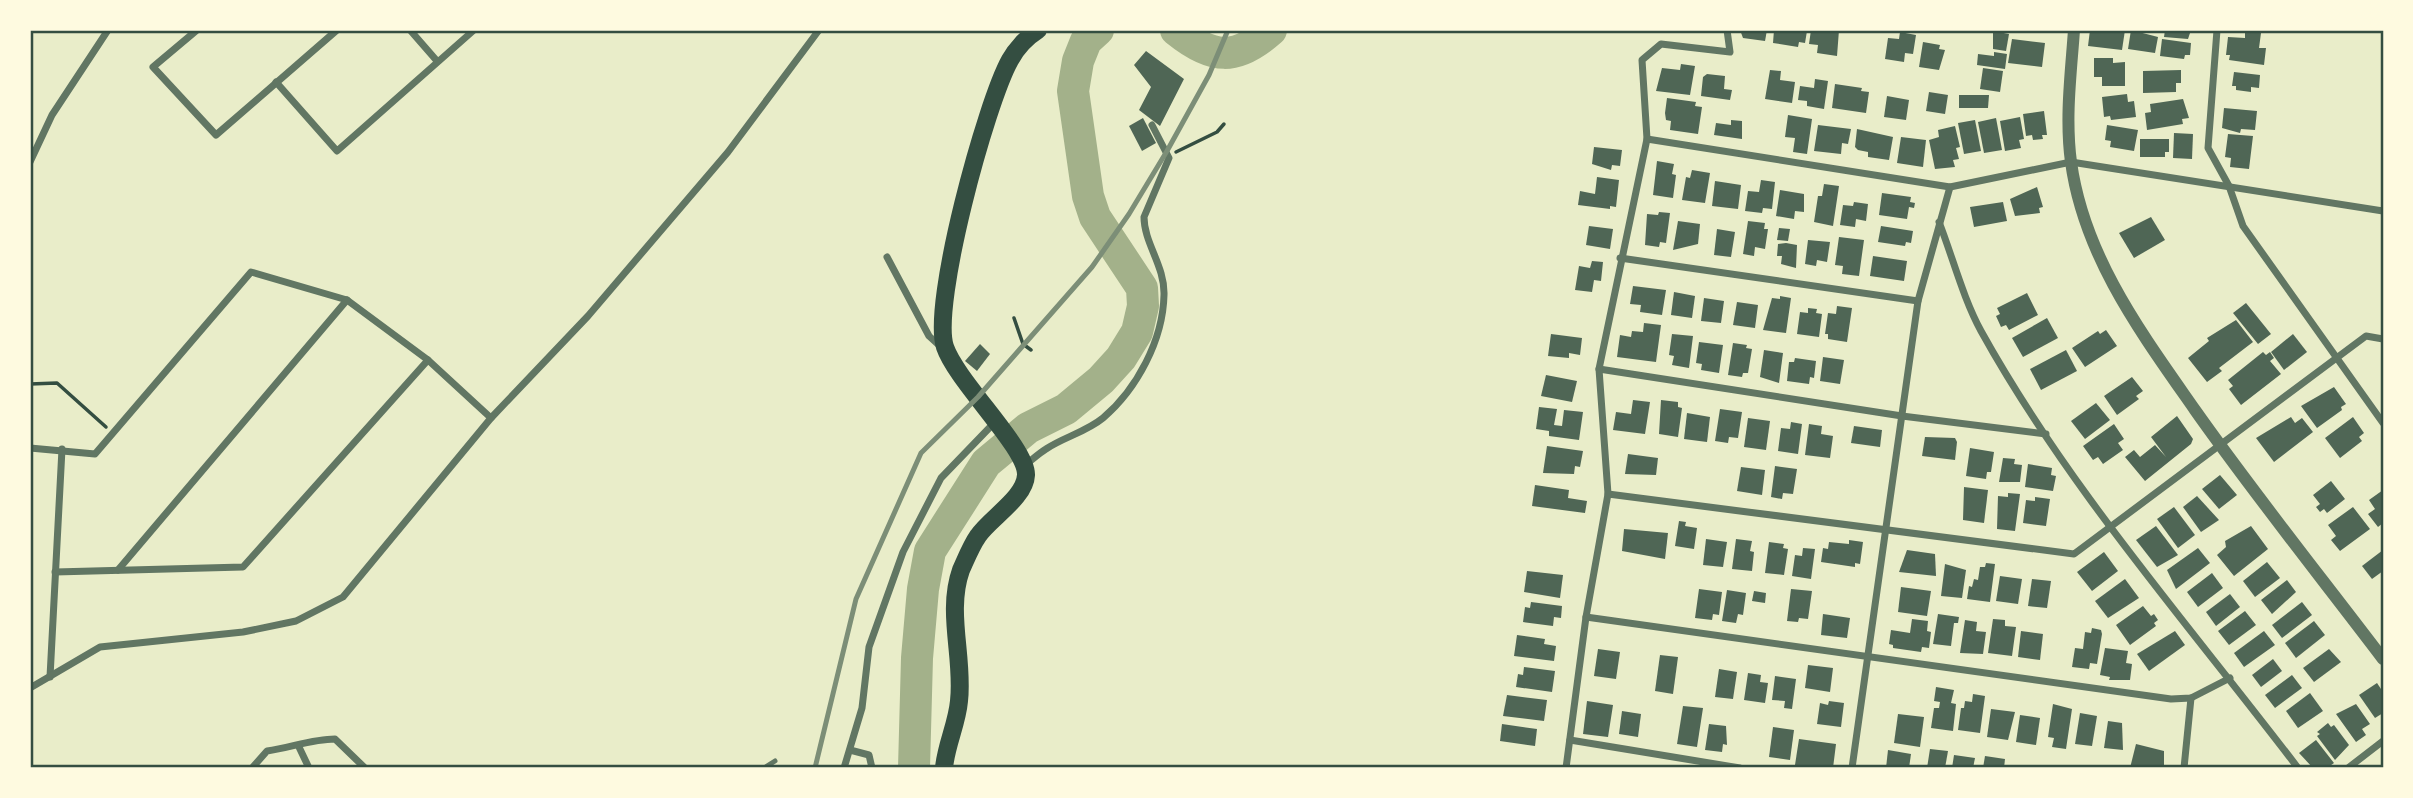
<svg xmlns="http://www.w3.org/2000/svg" width="2413" height="798" font-family="'Open Sans',sans-serif">
	<style>
		.lines { fill: none; stroke-linecap: round; stroke-linejoin: round }
		.river { stroke: #a3b18a; stroke-width: 32 }
		.building { fill: #4f6655 }
		.path { stroke: #344e41; stroke-width: 3.5 }
		.service { stroke: #617663; stroke-width: 5 }
		.minor { stroke: #617663; stroke-width: 7 }
		.tertiary { stroke: #617663; stroke-width: 12 }
		.trunk { stroke: #344e41; stroke-width: 18 }
		.rail { stroke: #7c8e77; stroke-width: 5 }
		.neatline { fill: none; stroke: #344e41; stroke-width: 2.5 }
	</style>
	<rect width="100%" height="100%" fill="#e9edc9"/>
	<g class="lines">
		<g class="river">
			<path d="M1176,30c37,30 60,31 95,0"/>
			<path d="M914,768l3,-110 6,-69 7,-38 56,-88 42,-35 38,-19 35,-29 20,-22 16,-26 6,-26 -1,-18 -47,-71 -7,-21 -15,-105 5,-30 8,-20 12,-11"/>
		</g>
	</g>
	<g class="building">
		<path d="M1740,30h27l-2,11 -22,-3z"/>
		<path d="M1774,30l33,1 -2,12 -6,-1 -1,5 -25,-4z"/>
		<path d="M1811,30h28l-2,26 -20,-3 1,-8 -9,-1z"/>
		<path d="M2090,30h35l-3,20 -34,-4z"/>
		<path d="M2131,30l27,7 -3,16 -27,-4z"/>
		<path d="M2165,30h26l-3,9 -24,-2z"/>
		<path d="M1993,31l16,3 -3,17 -13,-2z"/>
		<path d="M2245,31l16,2 -2,15h7l-2,17 -35,-5 1,-5h-4l2,-18 17,1z"/>
		<path d="M1900,32l16,3 -3,19 -8,-1 -1,9 -19,-3 3,-21 11,1z"/>
		<path d="M2012,39l33,4 -3,24 -34,-4z"/>
		<path d="M2162,39l29,4 -1,12h-5l-1,4 -24,-3z"/>
		<path d="M1923,42l17,3 -1,4 6,1 -6,20 -20,-3z"/>
		<path d="M1146,51l38,28 -24,47 -21,-16 12,-23 -17,-22z"/>
		<path d="M1994,52l13,2 -2,15 -28,-4 1,-11 16,2z"/>
		<path d="M2094,58h19v5l12,-1v24h-23v-9h-8z"/>
		<path d="M1681,64l14,2 -5,29 -34,-4 6,-23 18,2z"/>
		<path d="M1983,68l20,3 -3,21 -20,-3z"/>
		<path d="M1770,70l11,1 -1,9 15,2 -3,21 -27,-4z"/>
		<path d="M2181,70v13h-5v9l-33,1v-22z"/>
		<path d="M2234,72l26,3 -1,13 -8,-1v5l-15,-2v-4h-4z"/>
		<path d="M1707,74l18,2 -1,13 8,1 -2,10 -29,-4 2,-19z"/>
		<path d="M1815,79l13,2 -4,28 -17,-3v-5l-9,-1 2,-14 14,2z"/>
		<path d="M1835,84l27,4 -1,3 8,1 -3,21 -34,-5z"/>
		<path d="M1929,92l19,3 -3,19 -19,-3z"/>
		<path d="M2127,94l1,8 6,-1 2,16 -25,3 -1,-4 -6,1 -2,-20z"/>
		<path d="M1959,95h30l-1,13h-29z"/>
		<path d="M1887,96l22,4 -3,20 -22,-3z"/>
		<path d="M1667,98l29,4 -1,4 7,1 -4,27 -28,-4 1,-9 -5,-1 -1,-7z"/>
		<path d="M2183,99l6,19 -7,1 1,5 -36,6 -2,-17 6,-1 -1,-8z"/>
		<path d="M2224,108l33,3 -2,19 -14,-1 -1,4 -18,-5z"/>
		<path d="M2044,111l3,24h-5l1,4 -10,1 -1,-5 -6,1 -3,-22z"/>
		<path d="M1788,115l24,4 -5,35 -14,-2 2,-14 -10,-1z"/>
		<path d="M2020,117l4,22 -5,1 2,8 -16,3 -5,-30z"/>
		<path d="M1143,118l13,25 -14,8 -13,-25z"/>
		<path d="M1996,118l6,32 -18,3 -6,-31z"/>
		<path d="M1731,120l11,1v18l-28,-4 2,-12 15,2z"/>
		<path d="M1975,120l6,31 -17,3 -6,-31z"/>
		<path d="M1818,125l33,4 -3,15 -6,-1 -1,11 -27,-3z"/>
		<path d="M2107,125l31,5 -4,21 -24,-4 1,-6 -6,-1z"/>
		<path d="M1955,126l5,21 -4,1 3,11 -6,1 2,7 -20,2 -6,-29 10,-3 -1,-7z"/>
		<path d="M1857,129l36,8 -4,23 -21,-3v-5l-10,-2 -3,-3z"/>
		<path d="M2174,133l19,1 -1,25 -19,-1z"/>
		<path d="M2228,134l25,2 -4,33 -19,-2 1,-9 -6,-1z"/>
		<path d="M1901,137l25,3 -3,27 -26,-4z"/>
		<path d="M2140,139h29v13h-4v5h-25z"/>
		<path d="M1594,147l28,3 -2,16 -8,-1 -1,5 -19,-6z"/>
		<path d="M1657,161l17,3 -2,10 4,1 -3,23 -20,-3z"/>
		<path d="M1692,170l18,3 -5,30 -23,-3 4,-23 4,1z"/>
		<path d="M1597,177l22,3 -3,27 -6,-1v3l-32,-4 2,-14 15,3z"/>
		<path d="M1761,180l14,2 -3,27 -9,-1 -1,5 -17,-2 3,-20 11,1z"/>
		<path d="M1715,181l26,4 -3,24 -26,-3z"/>
		<path d="M1824,184l15,2 -6,40 -19,-4 4,-26h4z"/>
		<path d="M2037,187l6,20 -4,1 1,5 -25,3 -5,-17z"/>
		<path d="M1780,190l24,4v18l-9,-1 -1,8 -18,-3z"/>
		<path d="M1882,193l29,4 -1,5 5,1 -1,5 -5,-1 -2,12 -28,-4z"/>
		<path d="M1854,202l14,2 -2,17 -10,-2 -1,8 -15,-2 3,-20 10,1z"/>
		<path d="M2003,202l4,19 -33,6 -4,-20z"/>
		<path d="M1659,212l11,1 -4,30 -6,-1 -1,5 -14,-2 2,-31 11,1z"/>
		<path d="M2151,217l14,23 -31,18 -15,-25z"/>
		<path d="M1678,221l22,3 -2,20 -25,6z"/>
		<path d="M1748,221l17,2 -1,6h4l-3,20 -10,-2 -1,9 -11,-2z"/>
		<path d="M1589,226l24,3 -3,20 -24,-4z"/>
		<path d="M1881,226l32,5 -2,12 -5,-1 -1,4 -27,-4z"/>
		<path d="M1779,228l11,1 -2,12 -11,-1z"/>
		<path d="M1717,229l18,3 -4,25 -17,-2z"/>
		<path d="M1839,237l25,3 -5,36 -17,-2 1,-8 -8,-1z"/>
		<path d="M1808,240l22,2 -3,20 -10,-2 -1,6 -11,-2z"/>
		<path d="M1786,243l11,2 -1,23 -15,-4 1,-8h-5l1,-12z"/>
		<path d="M1873,256l34,5 -3,20 -34,-5z"/>
		<path d="M1592,261l11,1 -2,19 -7,-1 -2,12 -17,-2 4,-24 11,2z"/>
		<path d="M1633,286l33,4 -4,25 -22,-3 1,-7 -11,-1z"/>
		<path d="M1674,292l21,4 -3,22 -21,-3z"/>
		<path d="M2027,293l11,22 -29,15 -3,-5 -5,2 -5,-11 4,-2 -3,-6z"/>
		<path d="M1780,296l11,2 -5,35 -23,-3 9,-32 8,1z"/>
		<path d="M1704,298l20,3 -3,22 -20,-2z"/>
		<path d="M1737,302l21,3 -3,23 -22,-3z"/>
		<path d="M2246,303l25,31 -13,10 -25,-31z"/>
		<path d="M1837,306l15,2 -5,34 -19,-3v-5h-3l3,-21 8,1z"/>
		<path d="M1808,308l9,1 -1,4 6,1 -3,23 -22,-3 3,-22 8,1z"/>
		<path d="M2047,318l11,20 -35,19 -11,-19z"/>
		<path d="M2236,320l17,22 -34,26 3,3 -15,11 -19,-24 21,-17 -2,-3z"/>
		<path d="M1644,323l17,2 -5,37 -39,-5 3,-22 11,2 1,-6 11,1z"/>
		<path d="M2106,330l11,16 -32,21 -13,-19 26,-17 2,3z"/>
		<path d="M1551,334l31,4 -2,17 -11,-2v5l-21,-2z"/>
		<path d="M1672,334l21,2 -4,32 -17,-3 2,-9 -5,-1z"/>
		<path d="M2293,334l14,18 -23,18 -13,-18z"/>
		<path d="M1699,342l24,3 -4,28 -18,-3 1,-6 -6,-1z"/>
		<path d="M1733,343l14,2 -1,3 6,1 -4,24h-5l-1,4 -14,-2z"/>
		<path d="M980,344l10,10 -13,17 -12,-10z"/>
		<path d="M1764,350l19,3 -4,30 -19,-6z"/>
		<path d="M2066,350l11,21 -36,19 -11,-21z"/>
		<path d="M2263,352l3,3 4,-3 4,6 -4,3 11,13 -40,31 -12,-16 4,-3 -5,-6z"/>
		<path d="M1823,357l21,3 -4,24 -20,-3z"/>
		<path d="M1795,358l21,3 -2,17 -4,-1 -1,7 -22,-3 2,-19h5z"/>
		<path d="M1546,375l31,6 -5,21 -31,-6z"/>
		<path d="M2132,377l11,14 -7,5 3,3 -22,16 -13,-19z"/>
		<path d="M2334,387l12,17 -5,3 1,3 -25,18 -16,-22z"/>
		<path d="M1633,400l17,2 -5,32 -32,-4 3,-18 15,2z"/>
		<path d="M1661,400l17,2v5l4,1 -4,29 -19,-3z"/>
		<path d="M2096,403l14,17 -25,19 -14,-18z"/>
		<path d="M1539,407l18,2 -3,16 8,1 2,-16 19,2 -4,28 -30,-4v-5l-13,-2z"/>
		<path d="M1720,409l22,3 -4,26 -9,-1 -1,6 -13,-2z"/>
		<path d="M1687,413l23,4 -3,25 -23,-3z"/>
		<path d="M2177,416l16,23 -2,5 -46,37 -20,-24 9,-7 6,7 15,-12 11,12 -15,-20z"/>
		<path d="M2291,417l4,6 7,-5 11,14 -39,30 -18,-24z"/>
		<path d="M2353,417l11,16 -5,4 3,4 -22,17 -15,-20z"/>
		<path d="M1748,418l22,3 -4,29 -22,-3z"/>
		<path d="M1791,422l11,2 -4,30 -20,-3 3,-23 9,1z"/>
		<path d="M1809,424l13,2 -1,8 12,2 -3,22 -25,-3z"/>
		<path d="M2114,424l10,15 -6,4 5,7 -20,14 -5,-7 -5,3 -10,-14z"/>
		<path d="M1854,426l28,4 -2,17 -29,-4z"/>
		<path d="M1925,437l30,1 2,4 -2,18 -33,-4z"/>
		<path d="M1547,446l36,5 -3,16 -5,-1 -1,8 -31,-1z"/>
		<path d="M1970,448l24,4 -3,20h-4l-1,7 -20,-3z"/>
		<path d="M1628,454l30,4 -2,17 -31,-1z"/>
		<path d="M2003,458l12,1 -1,5 8,1 -2,17h-21z"/>
		<path d="M2028,464l24,4 -1,7 5,1 -3,15 -28,-4z"/>
		<path d="M1775,466l22,3 -4,25 -10,-1 -1,6 -11,-2z"/>
		<path d="M1741,467l24,3 -3,25 -25,-4z"/>
		<path d="M2220,475l17,20 -18,14 -17,-20z"/>
		<path d="M2331,481l14,18 -18,14 -3,-4 -4,3 -4,-5 4,-3 -7,-9z"/>
		<path d="M1535,485l34,5 -1,8 19,3 -2,12 -53,-7z"/>
		<path d="M1964,487l24,3 -4,33 -21,-3z"/>
		<path d="M2383,490v33l-5,4 -10,-13 7,-5 -6,-9z"/>
		<path d="M2008,493l12,1 -5,37 -18,-2 1,-33 10,1z"/>
		<path d="M2197,496l22,24 -18,12 -18,-25z"/>
		<path d="M2035,497l15,2 -4,27 -23,-3 3,-23 9,1z"/>
		<path d="M2174,507l21,28 -17,13 -21,-29z"/>
		<path d="M2353,507l17,22 -30,22 -9,-11 5,-4 -8,-11z"/>
		<path d="M1679,521l7,1 -1,4 12,2 -3,21 -19,-3z"/>
		<path d="M2156,526l22,29 -21,12 -21,-27z"/>
		<path d="M2251,526l17,23 -34,27 -17,-21 9,-8 -1,-6z"/>
		<path d="M1624,529l44,4 -3,26 -43,-8z"/>
		<path d="M1706,539l21,3 -4,25 -20,-2z"/>
		<path d="M1736,539l16,2 -2,10 4,1 -2,19 -20,-2z"/>
		<path d="M1849,540l14,2 -3,22 -5,-1v4l-34,-5 2,-14 5,1 1,-7 20,2z"/>
		<path d="M1769,542l15,2 -1,4 5,1 -4,26 -19,-2z"/>
		<path d="M1803,548l12,1 -4,30 -19,-3 3,-21 7,1z"/>
		<path d="M2198,548l12,15 -34,26 -9,-19z"/>
		<path d="M1907,550l28,4 1,22 -37,-4z"/>
		<path d="M2383,550v21l-11,8 -10,-13z"/>
		<path d="M2104,552l14,19 -26,20 -15,-19z"/>
		<path d="M2267,562l13,16 -25,19 -12,-16z"/>
		<path d="M1986,563l9,1 -5,38 -23,-3 2,-13 3,1 2,-8 4,1 2,-13h5z"/>
		<path d="M1945,564l21,6 -4,28 -21,-2z"/>
		<path d="M1527,571l36,4 -3,23 -36,-6z"/>
		<path d="M2212,573l11,15 -25,19 -11,-15z"/>
		<path d="M2000,576l22,3 -4,25 -22,-3z"/>
		<path d="M2032,579l19,2 -4,27 -19,-2z"/>
		<path d="M2125,579l14,19 -31,20 -13,-17z"/>
		<path d="M2287,580l9,12 -24,22 -11,-14z"/>
		<path d="M1901,587l30,4 -4,25 -29,-4z"/>
		<path d="M1699,589l23,3 -3,23 -6,-1 -1,6 -17,-2z"/>
		<path d="M1791,589l21,2 -4,28 -9,-1 -1,4 -11,-1z"/>
		<path d="M1727,590l19,3 -3,22 -5,-1 -2,9 -14,-2z"/>
		<path d="M1754,591l12,2 -1,10 -13,-2z"/>
		<path d="M2230,594l10,13 -24,19 -10,-14z"/>
		<path d="M1531,602l31,4 -1,12 -7,-1 -1,9 -30,-4 2,-15 5,1z"/>
		<path d="M2302,602l10,13 -30,23 -10,-13z"/>
		<path d="M2143,606l8,10 3,-2 4,6 -4,3 2,3 -26,19 -14,-20z"/>
		<path d="M2245,611l11,14 -27,20 -11,-14z"/>
		<path d="M1823,614l27,4 -3,20 -26,-3z"/>
		<path d="M1938,614l21,3 -1,6h-4l-3,23 -18,-2z"/>
		<path d="M1912,619l16,2 -1,10 4,1 -2,16 -7,-1 -1,5 -28,-4v-3l-4,-1 2,-14 19,3z"/>
		<path d="M1993,619l12,1v6l11,1 -4,29 -24,-3z"/>
		<path d="M1965,620l12,2 -1,9 10,1 -3,22 -23,-1z"/>
		<path d="M2314,621l11,14 -29,23 -11,-15z"/>
		<path d="M2092,628l9,2 1,4 -5,30 -7,-1 -1,6 -17,-2 3,-19 8,1 2,-17 6,1z"/>
		<path d="M2021,631l22,3 -3,26 -22,-3z"/>
		<path d="M2175,631l10,14 -36,26 -12,-17z"/>
		<path d="M2264,631l11,14 -31,22 -10,-14z"/>
		<path d="M1517,635l28,4 -1,5 12,2 -2,15 -40,-5z"/>
		<path d="M2105,648l23,3 -2,12 6,1 -2,16h-21l1,-3 -10,-2z"/>
		<path d="M1598,649l22,3 -4,27 -22,-3z"/>
		<path d="M2329,649l12,13 -27,20 -11,-14z"/>
		<path d="M1660,655l18,2 -5,37 -18,-3z"/>
		<path d="M2273,659l9,12 -21,16 -9,-12z"/>
		<path d="M1808,665l25,3 -3,24 -25,-4z"/>
		<path d="M1524,667l31,4 -3,21 -36,-5 2,-13 5,1z"/>
		<path d="M1719,669l18,3 -4,27 -18,-2z"/>
		<path d="M1748,673l13,2 -1,7 8,1 -3,20 -21,-3z"/>
		<path d="M2292,675l10,13 -27,20 -10,-13z"/>
		<path d="M1775,676l21,3 -4,30 -8,-1 1,-7 -13,-1z"/>
		<path d="M2377,683l6,9v21l-8,5 -16,-23z"/>
		<path d="M1936,687l18,3 -3,13 5,1 -3,27 -22,-3 3,-20h5l1,-6 -6,-1z"/>
		<path d="M2310,693l13,18 -25,17 -12,-17z"/>
		<path d="M1973,694l12,2 -5,37 -22,-3 3,-22h3l1,-7 7,1z"/>
		<path d="M1507,695l40,5 -3,21 -41,-5z"/>
		<path d="M1587,701l26,4 -5,32 -25,-3z"/>
		<path d="M1829,701l15,2 -3,24 -24,-3 3,-21 8,2z"/>
		<path d="M2053,704l19,5 -6,40 -14,-2 2,-9 -6,-1z"/>
		<path d="M2356,704l14,20 -8,5 4,6 -10,7 -20,-28z"/>
		<path d="M1683,706l20,2 -6,39 -20,-3z"/>
		<path d="M1991,709l24,3 -7,28 -21,-3z"/>
		<path d="M1622,711l19,3 -3,23 -19,-3z"/>
		<path d="M2080,713l17,3 -5,30 -17,-2z"/>
		<path d="M1898,714l26,3 -4,30 -26,-4z"/>
		<path d="M2020,715l20,3 -4,27 -20,-3z"/>
		<path d="M2108,721l14,2 1,27 -19,-2z"/>
		<path d="M2328,723l3,4 3,-2 15,20 -14,15 -18,-24 3,-2 -3,-2z"/>
		<path d="M1502,724l35,5 -2,17 -35,-5z"/>
		<path d="M1709,724l17,2 1,19 -4,-1 -1,8 -17,-2z"/>
		<path d="M1773,727l21,3 -4,30 -21,-3z"/>
		<path d="M1799,739l37,5 -3,24 -38,-3z"/>
		<path d="M2316,740l18,23 -7,5h-14l-14,-15z"/>
		<path d="M2136,744l28,7v17h-34z"/>
		<path d="M1930,749l18,2 -3,17h-18z"/>
		<path d="M1888,750l23,4 -2,14h-23z"/>
		<path d="M1954,755l21,3 -2,10h-21z"/>
		<path d="M1985,756l20,3 -1,9h-21z"/>
	</g>
	<g class="lines">
		<g class="path">
			<path d="M1176,152l41,-20 7,-8"/>
			<path d="M1014,318l9,26 8,6"/>
			<path d="M30,384l27,-1 49,44"/>
		</g>
		<path class="service" d="M764,768l11,-7"/>
		<g class="minor">
			<path d="M197,30l-44,37 63,68 121,-105"/>
			<path d="M410,30l27,31"/>
			<path d="M2217,30l-9,118 21,38 14,40 140,197"/>
			<path d="M276,82l61,69 137,-121"/>
			<path d="M1647,139l303,48 121,-25 312,49"/>
			<path d="M30,162l22,-47 56,-85"/>
			<path d="M1939,222c14,36 24,76 42,109 87,157 209,295 317,437"/>
			<path d="M887,257l42,79 12,11"/>
			<path d="M1620,258l298,43"/>
			<path d="M1599,369l303,47 144,18"/>
			<path d="M30,448l65,6 156,-182 96,28 81,60 63,58"/>
			<path d="M1025,465c7,-5 13,-11 21,-16 18,-12 40,-17 57,-31 34,-29 60,-78 61,-123 1,-29 -20,-52 -20,-78l25,-59 -17,-33"/>
			<path d="M1608,494l466,60 292,-218 17,3"/>
			<path d="M118,570l229,-270"/>
			<path d="M55,572l188,-5 185,-207"/>
			<path d="M1586,617l585,82 20,-1 39,-20"/>
			<path d="M50,677l12,-228"/>
			<path d="M30,688l70,-41 143,-15 53,-11 47,-24 148,-179 97,-102 140,-164 91,-122"/>
			<path d="M1570,740l170,28"/>
			<path d="M299,747l10,21"/>
			<path d="M850,750l19,5 3,13"/>
			<path d="M252,768l15,-17c23,-3 45,-12 68,-12l30,29"/>
			<path d="M844,768l18,-60 7,-61 34,-95 38,-74 53,-55"/>
			<path d="M1566,768l20,-151 22,-123 -9,-125 48,-230 -5,-79 19,-16 69,8 -3,-22"/>
			<path d="M1852,768l66,-467 32,-114"/>
			<path d="M2184,768l7,-70"/>
			<path d="M2348,768l35,-27"/>
		</g>
		<path class="tertiary" d="M2074,30c-3,43 -9,88 -3,132 13,95 71,172 124,248 60,85 125,166 188,249"/>
		<path class="trunk" d="M944,768c2,-23 13,-44 15,-67 5,-43 -13,-89 2,-131 5,-11 10,-24 17,-34 12,-18 47,-38 48,-61 1,-27 -69,-93 -81,-128 -14,-43 41,-244 65,-287 6,-11 17,-23 28,-30"/>
		<path class="rail" d="M815,768l41,-169 65,-146 57,-56 114,-130 37,-53 38,-63 42,-76 19,-45"/>
	</g>
	<rect width="2413" height="798" fill="none" stroke="#fefae0" stroke-width="63"/>
	<rect x="32" y="32" width="2350" height="734" class="neatline"/>
</svg>
